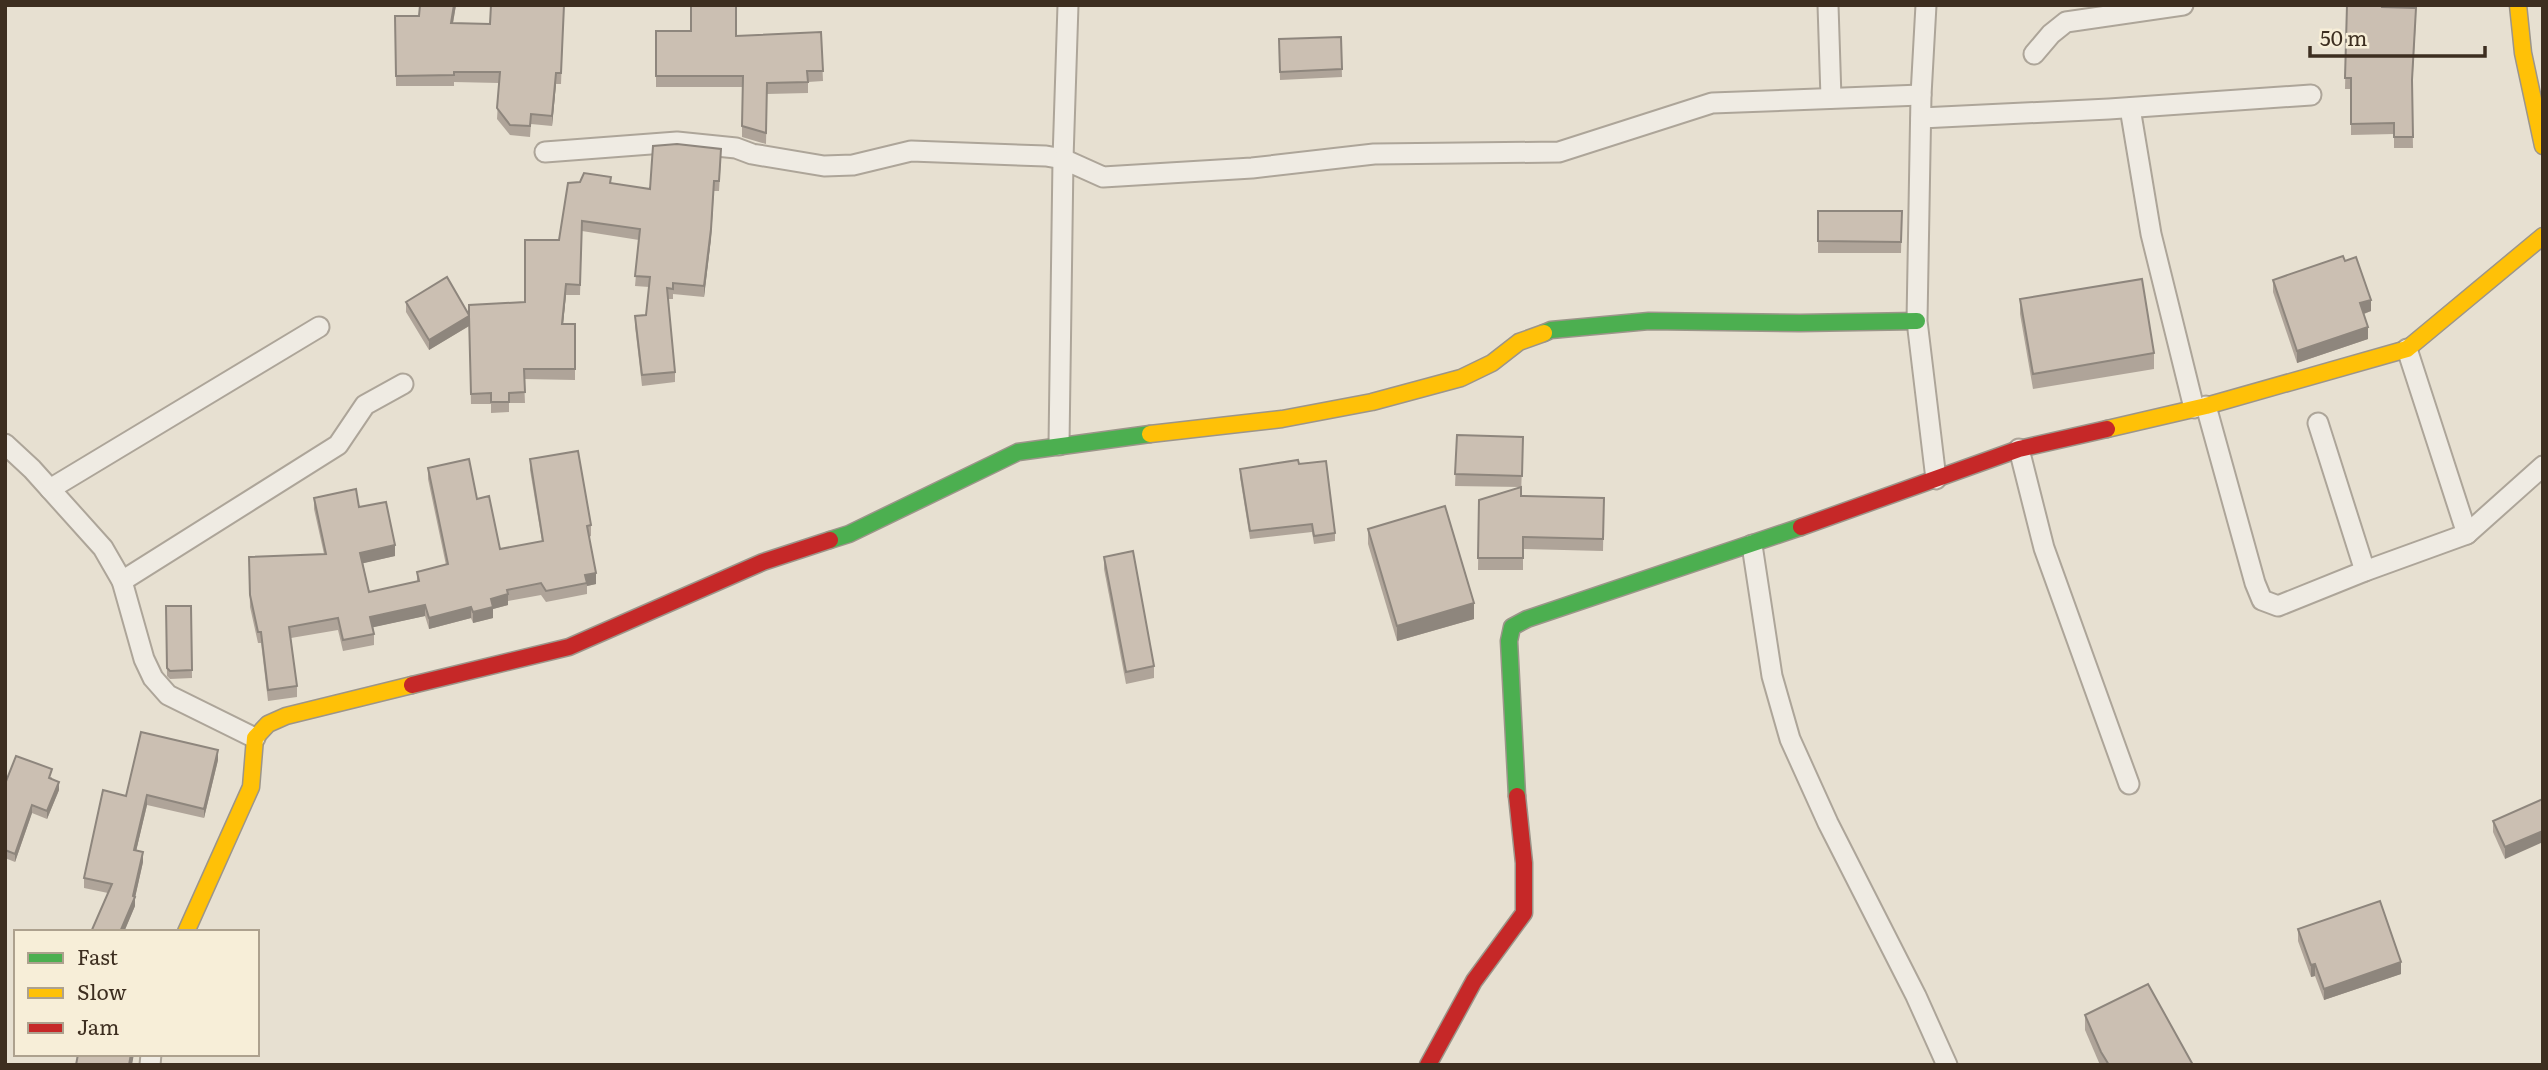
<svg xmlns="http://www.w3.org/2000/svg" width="2548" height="1070" font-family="Literata,serif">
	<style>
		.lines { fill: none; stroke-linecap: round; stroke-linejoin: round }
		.street-casing { stroke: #ada599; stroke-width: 23 }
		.fast-casing { stroke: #9c958a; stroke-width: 19 }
		.slow-casing { stroke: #9c958a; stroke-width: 19 }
		.jam-casing { stroke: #9c958a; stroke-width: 19 }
		.street { stroke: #efebe3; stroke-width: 19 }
		.fast { stroke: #4caf50; stroke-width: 16 }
		.slow { stroke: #ffc107; stroke-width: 16 }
		.jam { stroke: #c62828; stroke-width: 16 }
		.wall { fill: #afa499 }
		.shaded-wall { fill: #8e867d }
		.building { fill: #cbbfb2; stroke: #8e867d; stroke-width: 2 }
	</style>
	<rect width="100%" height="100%" fill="#e7e0d1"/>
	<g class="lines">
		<defs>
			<g id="street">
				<path d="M1828,5l3,93"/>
				<path d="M1926,5l-5,90 -4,226 19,158"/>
				<path d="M2034,54l17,-20 15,-12 117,-17"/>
				<path d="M2130,108l21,126 43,174"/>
				<path d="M1921,118l188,-9 202,-14"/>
				<path d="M545,152l132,-10 59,6 16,6 72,12 29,-1 58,-14 135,5 17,3 5,-154"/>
				<path d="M2407,349l60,185"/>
				<path d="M2206,406l49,177 7,17 16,6 87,-35 102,-37 76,-68"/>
				<path d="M2318,423l47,148"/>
				<path d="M5,444l27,25 71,79 19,33 22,78 9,19 15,17 87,43"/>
				<path d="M1059,445l4,-286 40,18 149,-9 122,-14 185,-2 153,-49 209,-8"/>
				<path d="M2019,449l25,99 85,236"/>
				<path d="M50,489l269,-162"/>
				<path d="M1752,545l20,131 18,63 38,84 88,173 31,69"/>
				<path d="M122,581l216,-136 27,-40 38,-21"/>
				<path d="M150,1065l1,-11"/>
			</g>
			<g id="fast">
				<path d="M1544,333l7,-3 98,-9 151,2 117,-2"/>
				<path d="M830,540l19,-6 169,-82 132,-18"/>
				<path d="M1517,796l-8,-155 3,-14 15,-8 274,-92"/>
			</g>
			<g id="slow">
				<path d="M2518,5l5,48 20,93"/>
				<path d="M2107,429l99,-23 201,-57 136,-113"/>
				<path d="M1150,434l132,-15 90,-17 89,-24 31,-15 27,-21 25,-9"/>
				<path d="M186,932l65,-145 4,-49 13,-14 18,-8 126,-31"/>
			</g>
			<g id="jam">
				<path d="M1801,527l218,-78 88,-20"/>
				<path d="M412,685l157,-38 194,-85 67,-22"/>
				<path d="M1428,1065l46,-84 50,-68v-50l-7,-67"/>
			</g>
		</defs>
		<use href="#street" class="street-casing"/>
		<use href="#fast" class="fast-casing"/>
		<use href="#slow" class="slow-casing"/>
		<use href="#jam" class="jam-casing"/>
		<use href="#street" class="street"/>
		<use href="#fast" class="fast"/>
		<use href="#slow" class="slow"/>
		<use href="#jam" class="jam"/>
	</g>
	<g class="wall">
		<path d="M420,5h36l-3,18 37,1 74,-19 -3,79h-5l-4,42 -21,-2 -1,13 -20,-2 -13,-16 2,-36 -45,-1v4h-58l-1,-70h24z"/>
		<path d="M2347,5l35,2 34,12 -4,71 1,58h-19v-14l-43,1v-46h-6z"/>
		<path d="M656,31l80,5 85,-4 2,49 -15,1v11l-41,1 -1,50 -24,-7v-50h-86z"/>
		<path d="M1341,37l1,40 -62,3 -1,-41z"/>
		<path d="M721,159l-2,32h-5l-3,48 -7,58 -31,-3v5h-5l7,73v10l-33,4 -7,-60v-10l11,-1 3,-28 -14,-1 4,-46 -57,-9 -2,64h-14l-3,29h12v56l-51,-1 1,24h-16v9l-18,1v-9h-20l-2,-78 -40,24 -23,-38v-10l63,13 56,-13 34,-62 52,-56 39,5z"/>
		<path d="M1818,211h84l-1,42h-83z"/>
		<path d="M2273,280l98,31 -7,3 4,25 -71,24 -24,-71z"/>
		<path d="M2020,299l134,54v16l-121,20 -13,-75z"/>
		<path d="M1457,435l66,2 -2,59 83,2 -1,53 -80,-2v21h-45l1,-70 41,-13 -65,-1z"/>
		<path d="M530,459l61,66v11l-2,1 7,47 -9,2v8l-41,8 -5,-7 -33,6v4l-15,4v9l-20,5 -2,-5 -42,11 -4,-13 -52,11 1,7v11l-31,6 -5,-21 -47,8 6,48v11l-29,4 -7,-58h-3l-8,-36 -1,-50 75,-3 -10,-45v-11l45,9 36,49 -32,7 6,29 48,-10v-10l29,-7 -18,-86v-11l49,31 23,50 42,-8 -12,-71z"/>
		<path d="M1299,464l36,69v8l-21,3 -2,-12 -62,7 -10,-62v-8z"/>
		<path d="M1368,529l106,90 -77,22 -29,-97z"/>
		<path d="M1104,557l50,109v12l-28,6 -22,-115z"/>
		<path d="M166,606h25l1,72 -22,1 -3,-3z"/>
		<path d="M218,760l-14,58 -57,-13 -11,46 7,11 -8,35v9l-11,26h-33l17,-39 -24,-5v-10l42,-82z"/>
		<path d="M52,777l-1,2 8,11 -12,29 -15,-6 -17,49 -10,-4v-74z"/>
		<path d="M2543,799l-38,60 -12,-27v-11z"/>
		<path d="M2298,929l103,45 -77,26 -9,-24 -4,1 -13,-36z"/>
		<path d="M2085,1015l108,50h-93l-15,-35z"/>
	</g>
	<g class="shaded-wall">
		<path d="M454,5h2l-5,29v-11z"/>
		<path d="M556,73v11l-4,42v-10z"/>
		<path d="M714,181l-3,58 -7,58v-11z"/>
		<path d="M566,284v11l-4,39v-10z"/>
		<path d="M2371,300v11l-11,4v-12z"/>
		<path d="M469,316v10l-40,24v-10z"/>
		<path d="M2368,327v12l-71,24v-12z"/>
		<path d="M395,545v11l-35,8v-11z"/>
		<path d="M596,573v11l-9,2 -2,-11z"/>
		<path d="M508,594v11l-15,4v9l-20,5v-11l18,-13z"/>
		<path d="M1474,603v16l-77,22v-15z"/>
		<path d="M425,605v11l-55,12v-11z"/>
		<path d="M471,607v11l-42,11v-11z"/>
		<path d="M218,750v10l-14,58v-9z"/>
		<path d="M59,782v8l-12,29v-8z"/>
		<path d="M147,795v10l-13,55v-10z"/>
		<path d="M32,805v8l-17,49v-8z"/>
		<path d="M2543,831v11l-38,17v-12z"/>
		<path d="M143,852v10l-8,36v-1v9l-11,26h-4l13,-36z"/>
		<path d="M2401,962v12l-77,26v-11z"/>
		<path d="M2315,964v12l-4,1v-12z"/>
		<path d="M131,1054h3l-2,11h-3z"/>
	</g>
	<g class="building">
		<path d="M420,5h34l-3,18 39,1 1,-19h73l-3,68h-5l-4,43 -21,-2 -1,12 -20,-1 -13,-17 3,-36h-46v3l-58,1 -1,-60h24z"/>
		<path d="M691,5h45v31l85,-4 2,39h-16l1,11 -41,1 -1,50 -24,-7 1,-50h-87v-45h35z"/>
		<path d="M2347,5h35v2l34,1 -4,72 1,57h-19v-14l-43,1v-46h-6z"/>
		<path d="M1341,37l1,32 -62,3 -1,-33z"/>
		<path d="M677,144l44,5 -2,32h-5l-3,48 -7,57 -31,-3v6l-6,-1 8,84 -33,3 -7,-59 11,-1 4,-38 -15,-1 5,-47 -58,-8 -2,64 -14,-1 -4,40h13v45h-51l1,23 -16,1v9h-18v-9l-20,1 -2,-78 -40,24 -23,-38 41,-25 22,38v-10l56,-3v-62h34l9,-57 12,-1 4,-9 27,4 -1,6 40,6 3,-43z"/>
		<path d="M1818,211h84l-1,31 -83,-1z"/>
		<path d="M2343,256l2,5 11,-4 15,43 -11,3 8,24 -71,24 -24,-71z"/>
		<path d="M2142,279l12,74 -121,21 -13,-75z"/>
		<path d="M1457,435l66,2 -1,39 -67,-2z"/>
		<path d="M578,451l13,74 -4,1 9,47 -11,2 2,8 -41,8 -5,-8 -34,7 1,4 -17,5 2,8 -20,5 -2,-5 -42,11 -4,-13 -55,12 4,17 -31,6 -5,-22 -49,9 8,59 -29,4 -7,-58h-3l-8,-37 -1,-38 77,-3 -12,-56 42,-9 3,18 27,-5 9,43 -35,8 9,39 50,-11 -2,-9 31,-8 -20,-96 41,-9 8,40 12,-3 11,53 43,-8 -13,-82z"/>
		<path d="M1298,460l1,4 27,-3 9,72 -21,3 -2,-12 -62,7 -10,-62z"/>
		<path d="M1521,487v9l83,2 -1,41 -80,-2v21h-45l1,-58z"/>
		<path d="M1445,506l29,97 -77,23 -29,-97z"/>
		<path d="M1133,551l21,115 -28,6 -22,-115z"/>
		<path d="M166,606h25l1,64 -22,1 -3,-3z"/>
		<path d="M141,732l77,18 -14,59 -57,-14 -13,55 9,2 -10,44 2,1 -15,35h-29l21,-48 -28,-6 19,-88 23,6z"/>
		<path d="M16,756l36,13 -3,9 10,4 -12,29 -15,-6 -17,49 -10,-4v-66z"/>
		<path d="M2543,799v32l-38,16 -12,-26z"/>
		<path d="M2380,901l21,61 -77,27 -9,-25 -4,1 -13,-36z"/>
		<path d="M2148,984l45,81h-84l-8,-13 -16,-37z"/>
		<path d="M78,1054h53l-2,11h-53z"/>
	</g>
	<rect width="2548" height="1070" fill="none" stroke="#3d2e20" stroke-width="14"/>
	<rect x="14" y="930" width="245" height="126" fill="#f7eed8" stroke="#ada18e" stroke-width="2"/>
	<rect x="28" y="953" width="35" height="10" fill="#4caf50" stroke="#ada18e" stroke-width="2"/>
	<text x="77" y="965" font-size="21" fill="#3d2e20">Fast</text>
	<rect x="28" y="988" width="35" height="10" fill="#ffc107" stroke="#ada18e" stroke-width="2"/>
	<text x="77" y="1000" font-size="21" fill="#3d2e20">Slow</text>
	<rect x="28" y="1023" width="35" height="10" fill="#c62828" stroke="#ada18e" stroke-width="2"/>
	<text x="77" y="1035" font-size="21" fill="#3d2e20">Jam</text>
	<path d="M2310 46v10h175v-10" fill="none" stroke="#3d2e20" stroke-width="3.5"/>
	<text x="2320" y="46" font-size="21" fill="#3d2e20" stroke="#f7eed8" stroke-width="5" paint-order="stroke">50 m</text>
</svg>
